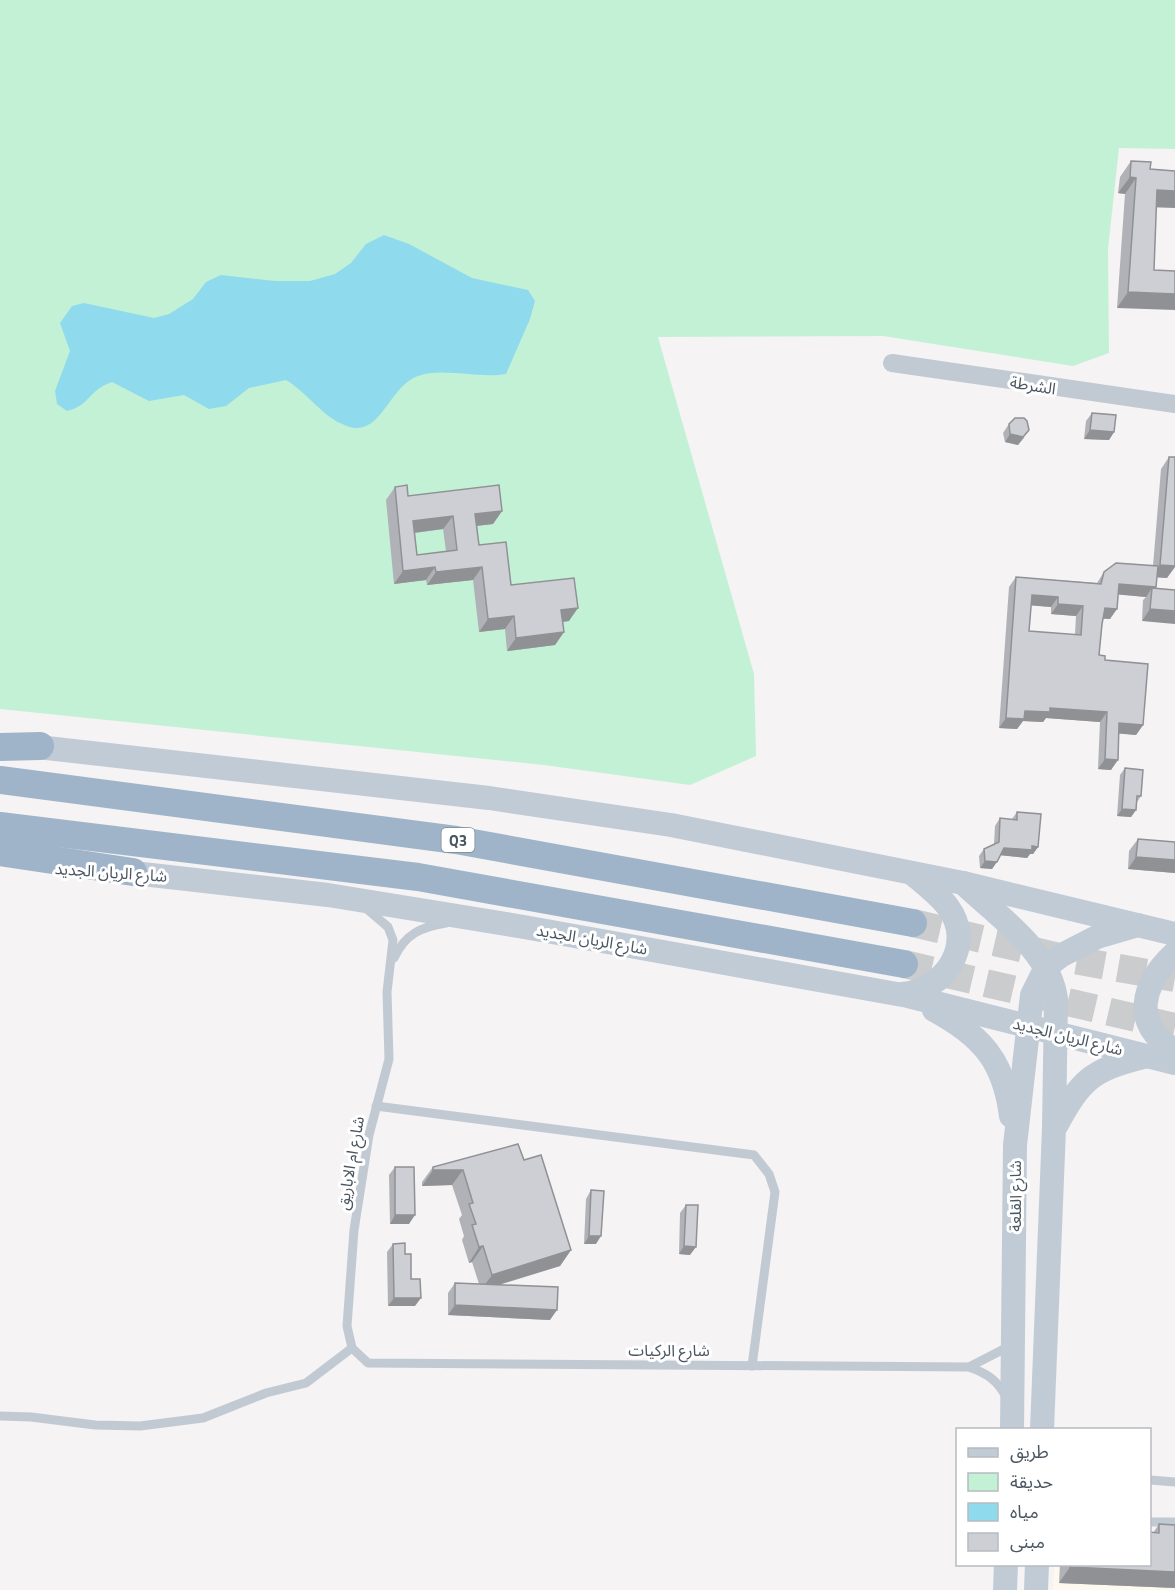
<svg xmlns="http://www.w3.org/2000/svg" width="1175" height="1590" font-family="'Titillium Web','Noto Sans Arabic',sans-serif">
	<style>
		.commercial { fill: #fdf9ef }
		.green { fill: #c3f1d5 }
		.water { fill: #90daee }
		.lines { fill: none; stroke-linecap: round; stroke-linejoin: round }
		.trunk-tunnel { stroke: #caccce; stroke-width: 28; stroke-dasharray: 28 14; stroke-linecap: butt }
		.service { stroke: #c1cad2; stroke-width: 9 }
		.minor { stroke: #c1cad2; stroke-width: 18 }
		.secondary { stroke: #c1cbd6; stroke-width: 24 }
		.trunk { stroke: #9fb4c9; stroke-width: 28 }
		.wall { fill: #b0b2b7; fill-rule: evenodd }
		.shaded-wall { fill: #909195 }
		.building { fill: #cdcfd5; stroke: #909195; stroke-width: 1.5; fill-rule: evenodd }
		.labels { text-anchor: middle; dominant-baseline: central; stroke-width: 6; stroke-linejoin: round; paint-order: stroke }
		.shield { fill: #fff; stroke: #808990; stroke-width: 1.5 }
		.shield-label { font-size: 15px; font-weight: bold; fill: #4a5661 }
		.street-label { font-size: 16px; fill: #4a5661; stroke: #fff }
	</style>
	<rect width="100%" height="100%" fill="#f5f3f3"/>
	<path class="commercial" d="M1175,1553v37h-122l1,-25 96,-1z"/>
	<path class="green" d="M0,0h1175v149l-56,-1 -11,101 1,104 -36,13 -190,-30 -225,1 96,337 2,82 -66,29 -146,-20 -544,-56z"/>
	<path class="water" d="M384,235l25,9 63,34 56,12 7,11 -5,18 -24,55c-28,5 -63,-7 -88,2 -32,11 -37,69 -78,47 -19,-9 -34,-31 -54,-43l-37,8 -23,18 -17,3 -25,-14 -35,6 -37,-19c-25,9 -21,23 -45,29l-10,-7 -2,-13 15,-40 -10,-28 12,-17 12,-3 70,15 15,-4 24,-15 13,-17 15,-7 54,6h35l25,-7 16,-11 15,-19z"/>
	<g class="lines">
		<g class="trunk-tunnel">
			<path d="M913,923l155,36 107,19"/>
			<path d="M904,964l271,63"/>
		</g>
		<g class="service">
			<path d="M367,909l21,18 5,13 -6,52 2,67 -20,76 -15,95 -7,96 5,22 16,15 601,4c17,6 28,13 36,28"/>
			<path d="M394,958c11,-24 27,-31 52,-35"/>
			<path d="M376,1106l378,49 15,19 6,18 -23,174"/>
			<path d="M969,1367l35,-18 3,-6"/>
			<path d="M0,1416l31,1 64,8 45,1 63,-8 63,-25 40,-10 46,-35"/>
			<path d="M1150,1480l25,2"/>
			<path d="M1150,1522h25"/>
		</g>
		<path class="minor" d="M892,363l283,41"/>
		<g class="secondary">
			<path d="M20,745l469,53 182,27 292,58 212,51"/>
			<path d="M116,871l212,24 196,32 384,69 267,67"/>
			<path d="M963,883c34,33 87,67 93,116l-2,129 -12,302"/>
			<path d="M1175,953c-33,30 -45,72 0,97"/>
			<path d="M902,994c42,-3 74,-49 46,-87 -9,-12 -22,-22 -34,-32"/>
			<path d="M934,1010c48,26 70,51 77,106"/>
			<path d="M1056,1126c25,-46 35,-56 87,-69"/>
			<path d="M1012,1430l3,-285 17,-150 14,-28 16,-12 35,-18 41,-12"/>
			<path d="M1005,1590l1,-26"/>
			<path d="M1036,1590l1,-26"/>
		</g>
		<g class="trunk">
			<path d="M0,747l40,-1"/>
			<path d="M0,780l456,60 457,83"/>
			<path d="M0,826l418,51 486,87"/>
			<path d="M0,852l133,20"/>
		</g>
	</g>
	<g class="wall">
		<path d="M1131,161l19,8 6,38 -2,63 -37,38 8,-114 -7,-1 2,-16z"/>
		<path d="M1092,413l22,19 -5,8 -25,-1 2,-18z"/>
		<path d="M1009,424l15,14 -6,7 -13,-3 -2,-9z"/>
		<path d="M1169,457l-2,121 -10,-1 -1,10 -1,1 20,2 -33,31 1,-21 3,-3 -28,-3 -8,25h-7l-4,36 6,5 38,65 -7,10 -17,-2 -8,37 -13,-1 2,-47 -54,-4 -3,4 -20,-1 -6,8 -18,-1 10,-141 7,-10 81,6 7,-11 49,-6 8,-97zM1031,605l20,2v7l25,2 -1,19 -46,-4z"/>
		<path d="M395,487l13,9 94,15 -9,13 -16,2 2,19 32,40 58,36 -6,1 1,10 -9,13 -48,6 -2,-22 -26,3 -6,-52 -46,5 -1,-5 -32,4 -8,-84zM443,529l3,22 -29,4 -2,-22z"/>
		<path d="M1125,768l16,28 -4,6 -1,8 -5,7 -14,-1 3,-41z"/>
		<path d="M1017,812l21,35 -5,7h-3l-3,4 -27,-3 -8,14 -12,-1 -1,-12 5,-7 10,-5 1,-18 5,-8 12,1z"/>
		<path d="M1138,839l37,3v31l-47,-4 1,-18z"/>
		<path d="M524,1160l47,90 -11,16 -61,19 51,35 -102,-5v-22l7,-10 24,1 -7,-22 -3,1 -7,-23 2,-4 -5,-17 3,-4 -10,-30 -30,1v-4l11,-15z"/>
		<path d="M395,1167l14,57h-19l-1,-49z"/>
		<path d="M591,1190l5,54h-12l2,-45z"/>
		<path d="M686,1205l4,50 -11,-1 1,-41z"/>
		<path d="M393,1244l12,10 6,25 4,27h-27l-1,-54z"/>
		<path d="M1159,1524l16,1v63l-116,-5 1,-19h89l4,-31z"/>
	</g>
	<g class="shaded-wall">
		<path d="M1130,177l6,1 -11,16 -7,-1z"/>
		<path d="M1157,190l18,1v17l-29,-1z"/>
		<path d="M1128,292l47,2v16l-58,-2z"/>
		<path d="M1029,430l-11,15 -13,-3 5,-8z"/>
		<path d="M1090,430l24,2 -5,8 -25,-1z"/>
		<path d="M502,511l-9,13 -27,3 9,-13z"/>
		<path d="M453,516l-10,13 -39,5 9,-13z"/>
		<path d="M1160,565l15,1v1l-8,11 -15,-1z"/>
		<path d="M435,567l-9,13 -32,4 9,-13z"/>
		<path d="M482,567l-9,13 -46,5 9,-13z"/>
		<path d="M1119,584l37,3 -5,6 1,-5 -6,9 -34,-3z"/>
		<path d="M1032,595l26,2 -7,10 -26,-2z"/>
		<path d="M1058,604l25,2 -7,10 -25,-2z"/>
		<path d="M578,608l-9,13 -17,2 9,-13z"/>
		<path d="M1105,608l12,1 -7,10 -12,-1z"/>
		<path d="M1150,609l25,2v13l-33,-3z"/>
		<path d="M514,616l-9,13 -26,3 9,-13z"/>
		<path d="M564,632l-9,13 -48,6 9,-13z"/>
		<path d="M1050,708l57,4 -7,10 -54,-4 -3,4 -20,-1 -6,8 -18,-1 7,-10 19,-7z"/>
		<path d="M1119,723l24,2 -7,10 -24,-2z"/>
		<path d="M1105,759l13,1 -7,10 -13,-1z"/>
		<path d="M1122,809l14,1 -5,7 -14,-1z"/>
		<path d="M1032,846l6,1 -5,7h-3l-3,4 -29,-3 6,-7z"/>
		<path d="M1136,857l39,3v13l-47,-4z"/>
		<path d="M985,861l12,1 -5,7 -12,-1z"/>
		<path d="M433,1170h30l-11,15 -30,1z"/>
		<path d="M395,1215h20l-6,9h-19z"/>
		<path d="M589,1236h12l-5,8h-12z"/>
		<path d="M483,1246l-11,16 -3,1 10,-16z"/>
		<path d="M684,1246l12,1 -6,8 -11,-1z"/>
		<path d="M571,1250l-11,16 -79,24 11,-15z"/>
		<path d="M394,1298h27l-6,8h-27z"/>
		<path d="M455,1305l102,5 -7,10 -102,-5z"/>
		<path d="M1070,1567l105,5v16l-116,-5z"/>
	</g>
	<g class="building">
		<path d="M1131,161l20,1 -1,7 25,2v20l-18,-1 -3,80 21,1v23l-47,-2 8,-114 -6,-1z"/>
		<path d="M1092,413l24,2 -2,17 -24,-2z"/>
		<path d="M1015,418h9l3,3 2,9 -6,7 -13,-3 -1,-10z"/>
		<path d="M1169,457h6v109l-15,-1z"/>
		<path d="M407,485l1,11 91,-11 3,26 -27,3 4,31 27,-3 5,43 63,-7 4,30 -17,2 3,22 -48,6 -2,-22 -26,3 -6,-52 -46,5 -1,-5 -32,4 -8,-84zM453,516l4,34 -40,5 -4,-34z"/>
		<path d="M1116,563l42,3 -2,21 -37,-3 -2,25 -12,-1 -3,16 -3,31 6,1v4l43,4 -5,61 -24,-2 -1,37 -13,-1 2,-47 -57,-4v4l-25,-1 -1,8 -18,-1 10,-141 85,7 3,-12zM1032,595l26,2v7l25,2 -2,29 -52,-4z"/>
		<path d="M1152,588l23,2v21l-25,-2z"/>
		<path d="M1125,768l18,2 -2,26h-4l-1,14 -14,-1z"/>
		<path d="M1017,812l24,2 -3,33 -6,-1v4l-28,-2 -7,14 -12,-1 -1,-12 15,-7 1,-24 17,2z"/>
		<path d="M1138,839l37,3v18l-39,-3z"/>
		<path d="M518,1144l6,16 17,-5 30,95 -79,25 -9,-29 -4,1 -7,-22 4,-1 -7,-20 4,-1 -10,-33h-30v-3z"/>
		<path d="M395,1167h19l1,48h-20z"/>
		<path d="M591,1190l13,1 -3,45h-12z"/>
		<path d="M686,1205h12l-2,42 -12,-1z"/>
		<path d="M405,1243v11h6v25h9l1,19h-27l-1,-54z"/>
		<path d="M455,1283l103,4 -1,23 -102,-5z"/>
		<path d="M1159,1524l16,1v47l-105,-5v-3h79v-32l10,1z"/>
	</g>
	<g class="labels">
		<rect class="shield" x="441.5" y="828" width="33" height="24" rx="4.5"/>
		<g class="shield-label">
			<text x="458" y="840">Q3</text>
		</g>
		<g class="street-label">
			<text transform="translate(1033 385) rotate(9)">الشرطة</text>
			<text transform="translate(111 872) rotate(4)">شارع الريان الجديد</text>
			<text transform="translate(592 939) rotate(10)">شارع الريان الجديد</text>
			<text transform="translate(1068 1036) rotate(14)">شارع الريان الجديد</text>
			<text transform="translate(350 1163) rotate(-80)">شارع ام الاباريق</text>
			<text transform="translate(1015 1196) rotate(-90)">شارع القلعة</text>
			<text x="669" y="1350">شارع الركيات</text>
		</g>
	</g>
	<rect x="956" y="1428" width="195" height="138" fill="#ffffff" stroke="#b7bbc0" stroke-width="1.5"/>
	<rect x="968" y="1448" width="30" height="9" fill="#c1cbd6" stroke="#b7bbc0" stroke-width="1.5"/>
	<text x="1010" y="1458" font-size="18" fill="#4a5661">طريق</text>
	<rect x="968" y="1473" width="30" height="18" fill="#c3f1d5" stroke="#b7bbc0" stroke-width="1.5"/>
	<text x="1010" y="1488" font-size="18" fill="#4a5661">حديقة</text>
	<rect x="968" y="1503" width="30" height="18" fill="#90daee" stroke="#b7bbc0" stroke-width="1.5"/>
	<text x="1010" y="1518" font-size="18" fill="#4a5661">مياه</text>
	<rect x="968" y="1533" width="30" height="18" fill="#cdcfd5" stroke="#b7bbc0" stroke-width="1.5"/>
	<text x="1010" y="1548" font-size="18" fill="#4a5661">مبنى</text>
</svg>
